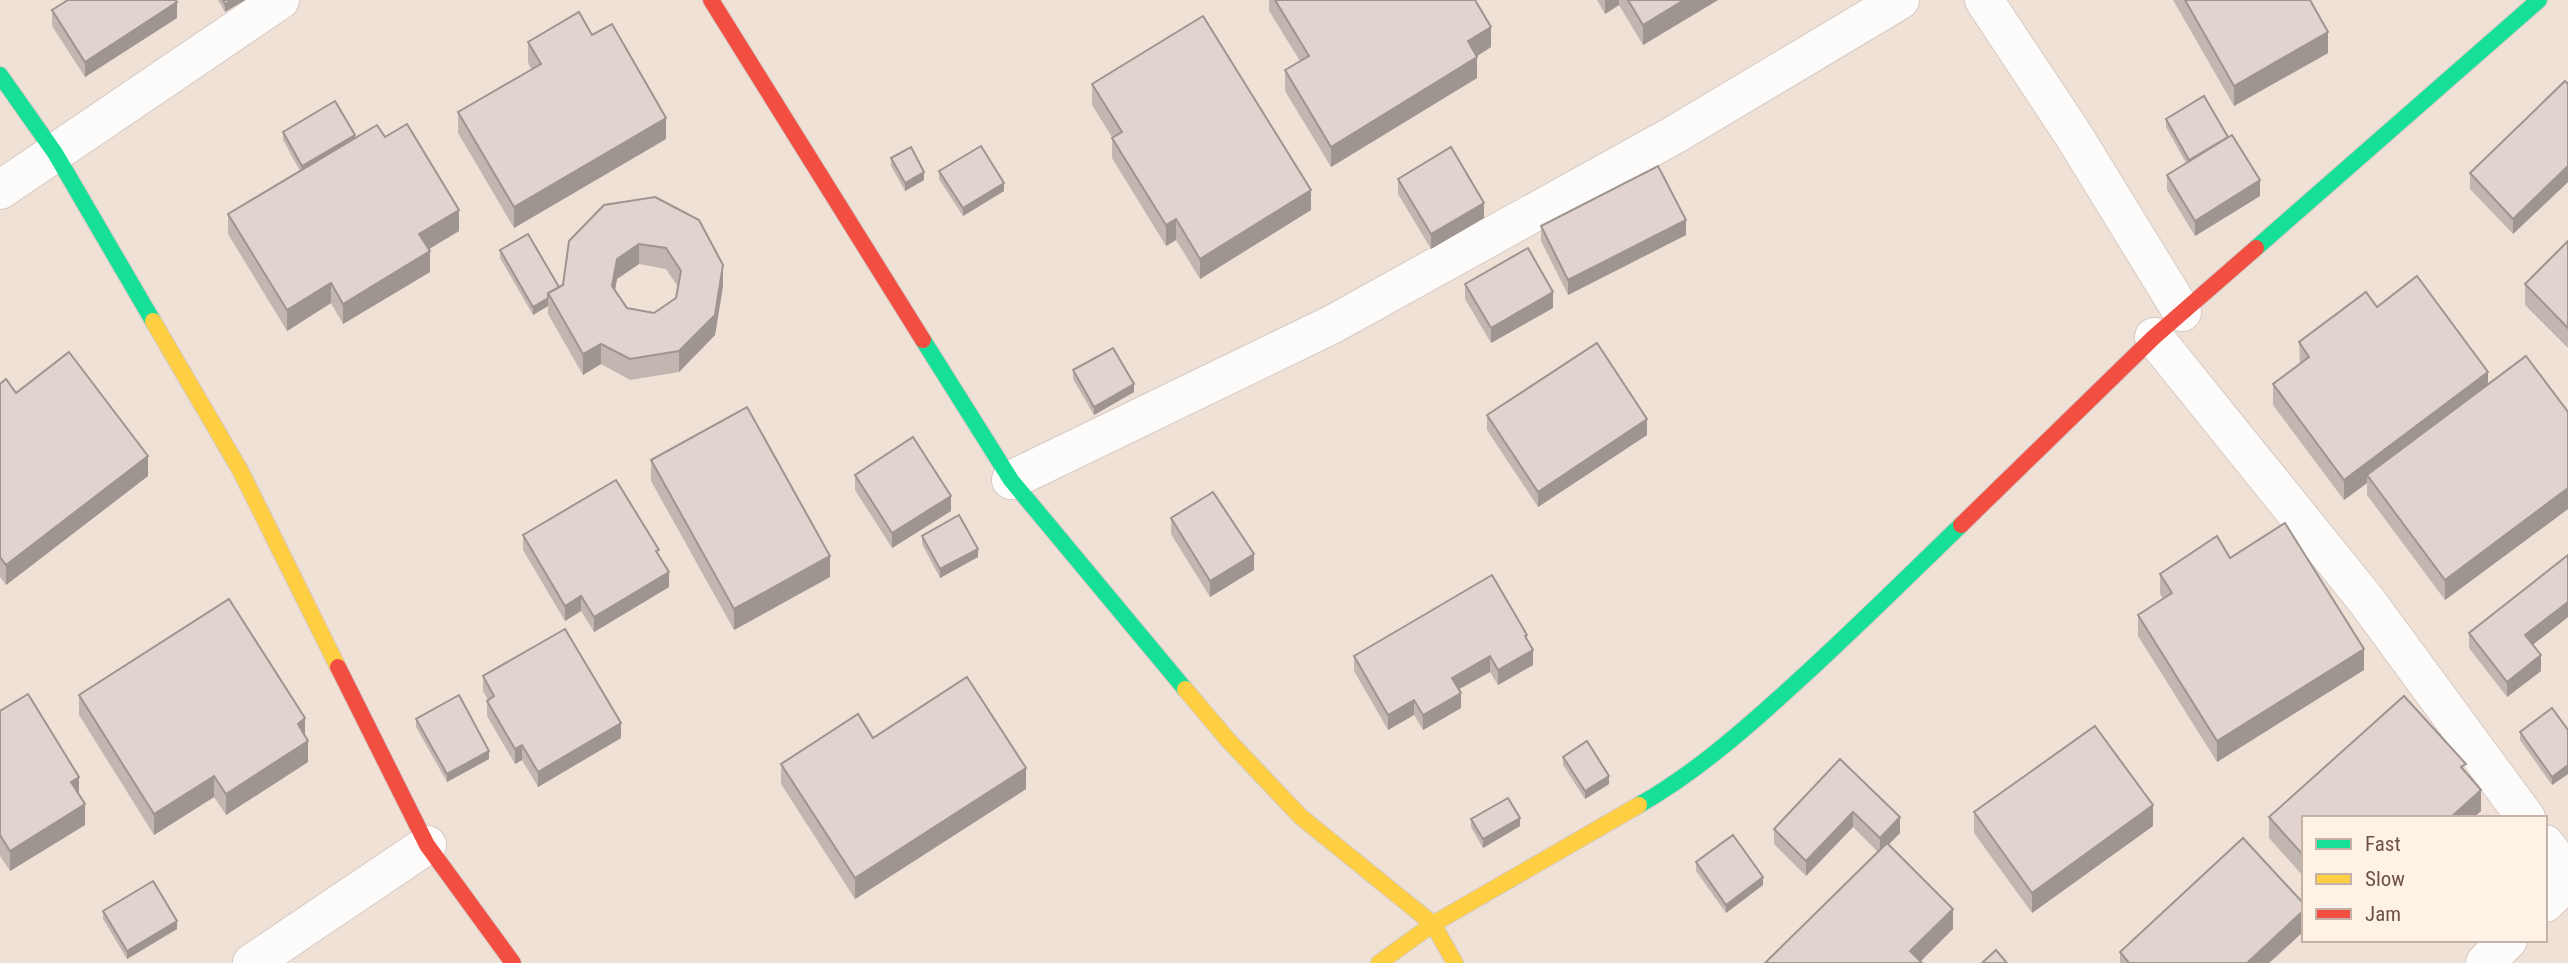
<svg xmlns="http://www.w3.org/2000/svg" width="2568" height="963" font-family="'Roboto Condensed',sans-serif">
	<style>
		.residential { fill: #f0e1d6; fill-rule: evenodd }
		.lines { fill: none; stroke-linecap: round; stroke-linejoin: round }
		.street-casing { stroke: #d6cac4; stroke-width: 40 }
		.fast-casing { stroke: #d5c9c3; stroke-width: 18 }
		.slow-casing { stroke: #d5c9c3; stroke-width: 18 }
		.jam-casing { stroke: #d5c9c3; stroke-width: 18 }
		.street { stroke: #fefcfb; stroke-width: 38 }
		.fast { stroke: #16e098; stroke-width: 16 }
		.slow { stroke: #ffcf43; stroke-width: 16 }
		.jam { stroke: #f24e42; stroke-width: 16 }
		.wall { fill: #c2b6b1; fill-rule: evenodd }
		.shaded-wall { fill: #9e9490 }
		.building { fill: #e1d4ce; stroke: #9e9490; stroke-width: 2; fill-rule: evenodd }
	</style>
	<rect width="100%" height="100%" fill="#f5ede6"/>
	<path class="residential" d="M0,0h2568v963h-2568zM2304,818h241v122h-241z"/>
	<g class="lines">
		<defs>
			<g id="street">
				<path d="M1984,0l90,136 108,176"/>
				<path d="M0,190l280,-190"/>
				<path d="M2154,337l212,263 160,218"/>
				<path d="M1011,480l322,-156 341,-189 226,-135"/>
				<path d="M2545,844l23,31"/>
				<path d="M2545,903l23,-22"/>
				<path d="M252,963l175,-118"/>
				<path d="M2485,963l23,-23"/>
			</g>
			<g id="fast">
				<path d="M0,75l55,78 98,168"/>
				<path d="M2256,248l283,-248"/>
				<path d="M923,340l88,140 174,209"/>
				<path d="M1639,805c51,-29 97,-68 140,-107 63,-56 122,-115 182,-173"/>
			</g>
			<g id="slow">
				<path d="M153,321l87,149 98,197"/>
				<path d="M1185,689l43,51 73,77 132,107 22,39"/>
				<path d="M1379,963l54,-39 206,-119"/>
			</g>
			<g id="jam">
				<path d="M711,0l212,340"/>
				<path d="M1961,525l193,-188 102,-89"/>
				<path d="M338,667l89,178 86,118"/>
			</g>
		</defs>
		<use href="#street" class="street-casing"/>
		<use href="#fast" class="fast-casing"/>
		<use href="#slow" class="slow-casing"/>
		<use href="#jam" class="jam-casing"/>
		<use href="#street" class="street"/>
		<use href="#fast" class="fast"/>
		<use href="#slow" class="slow"/>
		<use href="#jam" class="jam"/>
	</g>
	<g class="wall">
		<path d="M218,0h27l-20,12z"/>
		<path d="M1269,0h206l16,47 -14,9v22l-146,89 -46,-76v-21l15,-9 -31,-50z"/>
		<path d="M1597,0h121l-75,45 -24,-40 -14,9z"/>
		<path d="M2173,0h137l18,53 -94,53z"/>
		<path d="M52,10l125,8 -92,59 -33,-51z"/>
		<path d="M592,35l74,104 -152,89 -56,-95v-21l74,-42 -4,-7v-21z"/>
		<path d="M1092,84l219,126 -111,69 -24,-39 -10,6 -54,-88v-21l-20,-32z"/>
		<path d="M2568,84v98l-55,52 -43,-45v-16z"/>
		<path d="M2166,119l94,77 -65,40 -28,-46v-15l19,-12 -20,-36z"/>
		<path d="M283,132l72,6 30,-1 74,94 -30,18 1,23 -87,52 -12,-21 -44,28 -59,-97v-20l72,-43 -17,-31z"/>
		<path d="M891,158l33,22 -19,11 -14,-25z"/>
		<path d="M939,171l65,20 -41,25 -24,-37z"/>
		<path d="M1398,179l86,39 -53,31 -33,-55z"/>
		<path d="M604,205l119,81 -8,49 -36,37 -49,8 -29,-16 -18,11 -35,-61v-8l-15,9 -33,-57v-8l59,37 4,-2zM639,264l27,5 12,18 -2,11 -22,15 -27,-5 -12,-18 2,-11z"/>
		<path d="M1541,226l145,9 -118,60 -27,-54z"/>
		<path d="M2568,241v107l-43,-43v-21z"/>
		<path d="M1465,284l88,24 -62,35 -26,-44z"/>
		<path d="M2377,307l111,78 80,27v97l-123,91 -78,-105v-12l-23,17 -71,-95v-21l27,-20 -1,-22z"/>
		<path d="M1073,370l61,22 -40,23 -21,-36z"/>
		<path d="M0,384l16,9 132,83 -142,109 -6,-8z"/>
		<path d="M1487,415l160,20 -109,72 -51,-77z"/>
		<path d="M651,460l179,117 -96,53 -83,-149z"/>
		<path d="M855,475l96,36 -59,37 -37,-58z"/>
		<path d="M1171,518l83,52 -44,27 -39,-63z"/>
		<path d="M523,535l136,20 10,32 -75,45 -13,-21 -16,10 -42,-71z"/>
		<path d="M922,536l56,21 -38,21 -18,-34z"/>
		<path d="M2568,555v62l-36,28 9,26 -34,26 -38,-49v-15z"/>
		<path d="M2230,558l134,112 -147,92 -79,-126v-21l25,-16 -3,-5v-20z"/>
		<path d="M1527,640l6,25 -35,20 -8,-13 -31,17 2,19 -38,22 -9,-15 -26,15 -34,-59v-15z"/>
		<path d="M483,676l138,62 -83,49 -16,-27 -7,4 -28,-48v-15l1,-1 -5,-9z"/>
		<path d="M79,695l226,41 3,26 -82,53 -12,-18 -60,38 -75,-120z"/>
		<path d="M0,711l79,83 6,31 -75,46 -10,-15z"/>
		<path d="M416,719l73,40 -42,23 -31,-55z"/>
		<path d="M2568,730v44l-16,11 -32,-45v-8z"/>
		<path d="M873,738l153,51 -171,110 -74,-115v-20z"/>
		<path d="M1563,757l46,27 -24,15 -22,-34z"/>
		<path d="M1840,759l60,74 -11,11 64,85 -188,34 113,-111 -25,-25 -47,49 -32,-32v-15z"/>
		<path d="M2466,772l15,39 -8,7h-169v59l-35,-39v-21z"/>
		<path d="M1974,812l179,14 -121,87 -58,-80z"/>
		<path d="M1471,819l49,7 -37,22 -12,-21z"/>
		<path d="M1696,862l67,23 -37,28 -30,-42z"/>
		<path d="M2304,904v27l-35,32h-149v-11z"/>
		<path d="M103,911l74,18 -50,30 -24,-40z"/>
	</g>
	<g class="shaded-wall">
		<path d="M232,0h13l-20,12v-8z"/>
		<path d="M1605,0h14v5l-14,9z"/>
		<path d="M1684,0h34l-75,45v-20z"/>
		<path d="M177,2v16l-92,59v-15z"/>
		<path d="M1491,27v20l-23,15v-21z"/>
		<path d="M2328,32v21l-94,53v-20z"/>
		<path d="M1477,57v21l-146,89v-20z"/>
		<path d="M666,118v21l-152,89v-21z"/>
		<path d="M355,135v9l-53,30v-8z"/>
		<path d="M2568,166v16l-55,52v-15z"/>
		<path d="M924,172v8l-19,11v-8z"/>
		<path d="M2260,180v16l-65,40v-15z"/>
		<path d="M1004,183v8l-41,25v-8z"/>
		<path d="M1311,190v20l-111,69v-20z"/>
		<path d="M1484,203v15l-53,31v-15z"/>
		<path d="M459,210v21l-40,24v-21z"/>
		<path d="M1176,219v21l-10,6v-21z"/>
		<path d="M1686,220v15l-118,60v-15z"/>
		<path d="M639,244v20l-22,15 -5,27v-20l5,-27z"/>
		<path d="M430,251v21l-87,52v-20z"/>
		<path d="M723,265v21l-8,49 -36,37v-21z"/>
		<path d="M331,283v20l-44,28v-21z"/>
		<path d="M1553,292v16l-62,35v-15z"/>
		<path d="M548,298v8l-15,9v-8z"/>
		<path d="M601,344v20l-18,11v-21z"/>
		<path d="M2488,372v21l-121,82v8l-23,17v-20z"/>
		<path d="M1134,384v8l-40,23v-8z"/>
		<path d="M1647,419v16l-109,72v-15z"/>
		<path d="M148,456v20l-142,109v-20z"/>
		<path d="M2568,488v21l-123,91v-20z"/>
		<path d="M951,496v15l-59,37v-15z"/>
		<path d="M978,549v8l-38,21v-9z"/>
		<path d="M1254,554v16l-44,27v-16z"/>
		<path d="M830,556v21l-96,53v-21z"/>
		<path d="M669,572v15l-75,45v-15z"/>
		<path d="M581,596v15l-16,10v-15z"/>
		<path d="M2568,602v15l-43,34v-16z"/>
		<path d="M2364,649v21l-147,92v-21z"/>
		<path d="M1533,650v15l-35,20v-15z"/>
		<path d="M2541,655v16l-34,26v-15z"/>
		<path d="M1490,656v16l-38,21v-15z"/>
		<path d="M1461,693v15l-38,22v-15z"/>
		<path d="M1414,700v15l-26,15v-15z"/>
		<path d="M305,718v21l-7,-15z"/>
		<path d="M621,723v15l-83,49v-15z"/>
		<path d="M308,741v21l-82,53v-21z"/>
		<path d="M522,745v15l-7,4v-15z"/>
		<path d="M489,751v8l-42,23v-8z"/>
		<path d="M2568,765v9l-16,11v-8z"/>
		<path d="M1026,768v21l-171,110v-21z"/>
		<path d="M214,776v21l-60,38v-21z"/>
		<path d="M1609,776v8l-24,15v-8z"/>
		<path d="M79,777v20l-8,-15z"/>
		<path d="M2481,790v21l-8,7h-23z"/>
		<path d="M85,804v21l-75,46v-20z"/>
		<path d="M2153,805v21l-121,87v-20z"/>
		<path d="M1853,812v15l-47,49v-15z"/>
		<path d="M1900,817v16l-20,20v-15z"/>
		<path d="M1520,818v8l-37,22v-9z"/>
		<path d="M1763,877v8l-37,28v-8z"/>
		<path d="M1953,909v20l-34,34 -9,-12z"/>
		<path d="M2304,910v21l-35,32h-22z"/>
		<path d="M177,921v8l-50,30v-8z"/>
	</g>
	<g class="building">
		<path d="M68,0h107l2,2 -92,60 -33,-52z"/>
		<path d="M223,0h9l-7,4z"/>
		<path d="M1275,0h200l16,27 -23,14 9,16 -146,90 -46,-77 24,-14z"/>
		<path d="M1628,0h56l-41,25z"/>
		<path d="M2185,0h125l18,32 -94,54z"/>
		<path d="M579,12l13,23 20,-11 54,94 -152,89 -56,-95 83,-48 -13,-22z"/>
		<path d="M1203,16l108,174 -111,69 -24,-40 -10,6 -54,-87 10,-6 -30,-48z"/>
		<path d="M2565,81l3,3v82l-55,53 -43,-46z"/>
		<path d="M2204,96l24,41 -39,23 -23,-41z"/>
		<path d="M335,101l20,34 -53,31 -19,-34z"/>
		<path d="M407,124l52,86 -40,24 11,17 -87,53 -12,-21 -44,27 -59,-96 149,-89 8,12z"/>
		<path d="M2232,135l28,45 -65,41 -28,-46z"/>
		<path d="M981,146l23,37 -41,25 -24,-37z"/>
		<path d="M911,147l13,25 -19,11 -14,-25z"/>
		<path d="M1451,147l33,56 -53,31 -33,-55z"/>
		<path d="M1658,166l28,54 -118,60 -27,-54z"/>
		<path d="M655,197l44,23 24,45 -8,50 -36,36 -49,8 -29,-15 -18,10 -35,-61 15,-8 6,-44 35,-36zM639,244l27,4 15,23 -5,27 -22,15 -27,-5 -15,-22 5,-27z"/>
		<path d="M528,234l31,53 -11,6v5l-15,9 -33,-57z"/>
		<path d="M2568,241v87l-43,-44z"/>
		<path d="M1528,248l25,44 -62,36 -26,-44z"/>
		<path d="M2417,276l71,96 -144,108 -71,-96 36,-27 -10,-15 67,-50 11,15z"/>
		<path d="M1597,343l50,76 -109,73 -51,-77z"/>
		<path d="M1113,348l21,36 -40,23 -21,-37z"/>
		<path d="M69,352l79,104 -142,109 -6,-8v-173l6,-5 10,14z"/>
		<path d="M2526,356l42,56v76l-123,92 -78,-105z"/>
		<path d="M747,407l83,149 -96,53 -83,-149z"/>
		<path d="M913,437l38,59 -59,37 -37,-58z"/>
		<path d="M616,480l43,70 -3,1 13,21 -75,45 -13,-21 -16,10 -42,-71z"/>
		<path d="M1213,492l41,62 -44,27 -39,-63z"/>
		<path d="M959,515l19,34 -38,20 -18,-33z"/>
		<path d="M2285,523l79,126 -147,92 -79,-126 34,-22 -12,-19 57,-38 13,22z"/>
		<path d="M2568,555v47l-43,33 16,20 -34,27 -38,-49z"/>
		<path d="M1492,575l35,60 -2,1 8,14 -35,20 -8,-14 -38,22 9,15 -38,22 -9,-15 -26,15 -34,-59z"/>
		<path d="M229,599l76,119 -7,6 10,17 -82,53 -12,-18 -60,38 -75,-119z"/>
		<path d="M565,629l56,94 -83,49 -16,-27 -7,4 -28,-48 7,-5 -11,-20z"/>
		<path d="M967,677l59,91 -171,110 -74,-114 77,-50 15,24z"/>
		<path d="M28,694l51,83 -8,5 14,22 -75,47 -10,-16v-124z"/>
		<path d="M459,695l30,56 -42,23 -31,-55z"/>
		<path d="M2404,696l62,68 -5,3 20,23 -31,28h-146v38l-35,-39z"/>
		<path d="M2552,708l16,22v35l-16,12 -32,-45z"/>
		<path d="M2095,726l58,79 -121,88 -58,-81z"/>
		<path d="M1587,741l22,35 -24,15 -22,-34z"/>
		<path d="M1840,759l60,58 -20,21 -27,-26 -47,49 -32,-32z"/>
		<path d="M1508,798l12,20 -37,21 -12,-20z"/>
		<path d="M1733,835l30,42 -37,28 -30,-43z"/>
		<path d="M2243,838l61,66v6l-57,53h-118l-9,-11z"/>
		<path d="M1887,843l66,66 -43,42 12,12h-157z"/>
		<path d="M153,881l24,40 -50,30 -24,-40z"/>
		<path d="M1996,950l11,13h-25z"/>
	</g>
	<rect x="2302" y="816" width="245" height="126" fill="#fef1e5" stroke="#c5b1a7" stroke-width="2"/>
	<rect x="2316" y="839" width="35" height="10" fill="#16e098" stroke="#c5b1a7" stroke-width="2"/>
	<text x="2365" y="851" font-size="21" fill="#705149">Fast</text>
	<rect x="2316" y="874" width="35" height="10" fill="#ffcf43" stroke="#c5b1a7" stroke-width="2"/>
	<text x="2365" y="886" font-size="21" fill="#705149">Slow</text>
	<rect x="2316" y="909" width="35" height="10" fill="#f24e42" stroke="#c5b1a7" stroke-width="2"/>
	<text x="2365" y="921" font-size="21" fill="#705149">Jam</text>
</svg>
